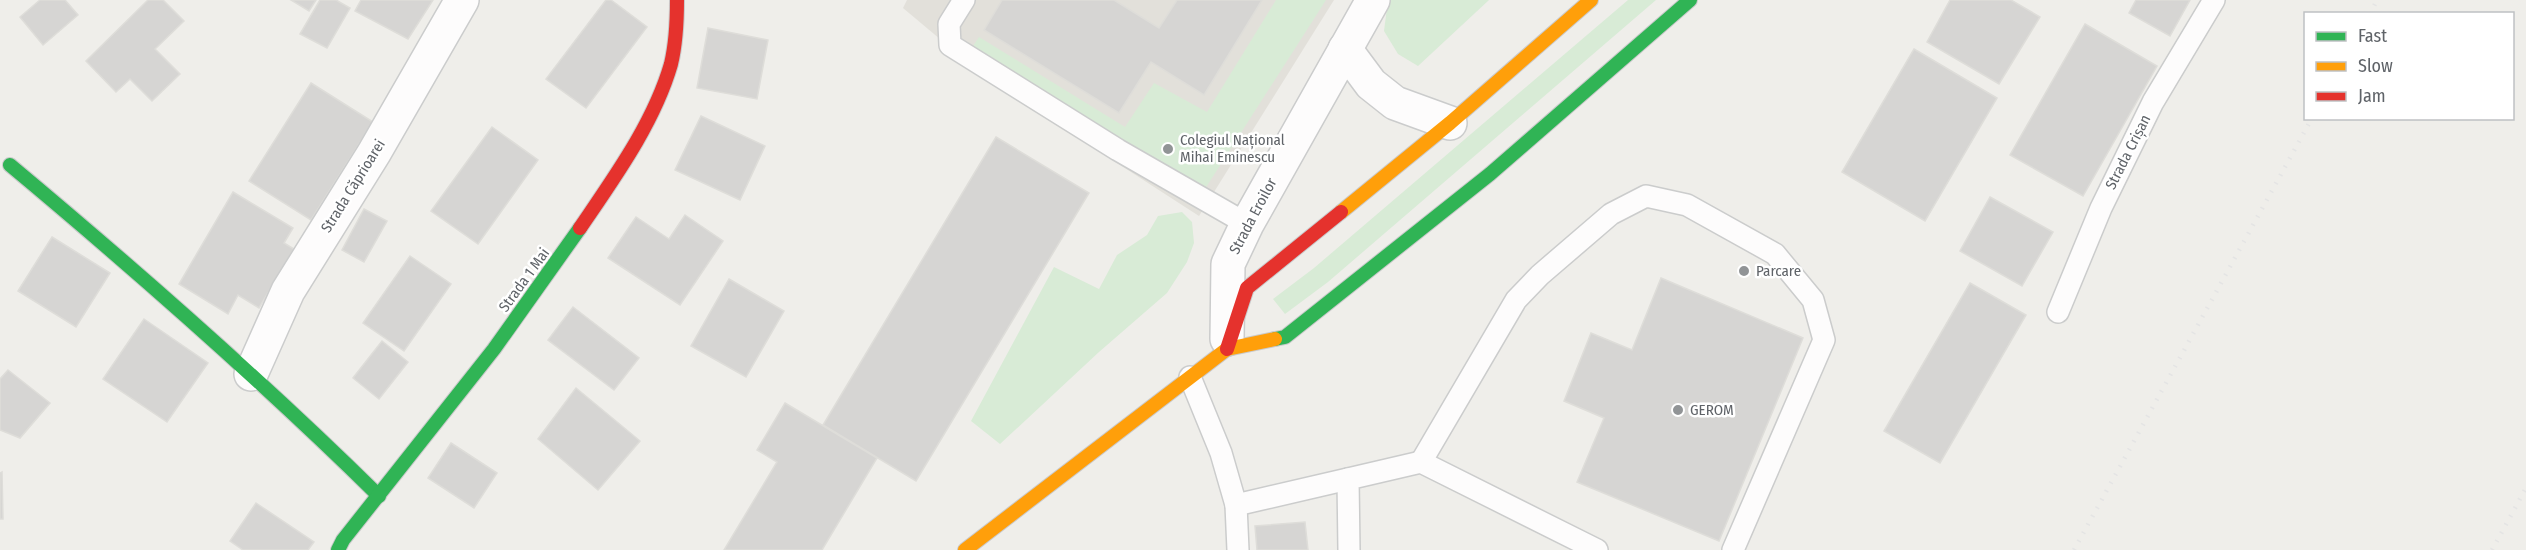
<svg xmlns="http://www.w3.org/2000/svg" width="2526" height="550" font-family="'Fira Sans Condensed',sans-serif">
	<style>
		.education { fill: #e2e0da }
		.green { fill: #d8ebd6 }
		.building { fill: #d6d5d3; stroke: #deddd9; stroke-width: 1.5 }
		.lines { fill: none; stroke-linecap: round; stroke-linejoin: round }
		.lane-casing { stroke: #cbcccc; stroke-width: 24 }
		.street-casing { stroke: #cbcccc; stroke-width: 36 }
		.fast-casing { stroke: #cacacb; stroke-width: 16 }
		.slow-casing { stroke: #cacacb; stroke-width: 16 }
		.jam-casing { stroke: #cacacb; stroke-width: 16 }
		.lane { stroke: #fdfcfc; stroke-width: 21 }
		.street { stroke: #fdfcfc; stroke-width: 33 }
		.fast { stroke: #30b455; stroke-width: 14 }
		.slow { stroke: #ff9f0a; stroke-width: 14 }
		.jam { stroke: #e5322d; stroke-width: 14 }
		.rail { stroke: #e4e4e4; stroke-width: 4.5; stroke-dasharray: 1.5 8; stroke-linecap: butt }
		.poi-dot { fill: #919496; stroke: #fff; stroke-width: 2 }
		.labels { text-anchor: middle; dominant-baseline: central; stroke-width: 5; stroke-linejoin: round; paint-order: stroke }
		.poi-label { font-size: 15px; fill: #5f6368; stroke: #fff; text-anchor: start }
		.street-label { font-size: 15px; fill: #5f6368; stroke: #fff }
	</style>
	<rect width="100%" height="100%" fill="#efeeea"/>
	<path class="education" d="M907,0h427l-135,216 -209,-135 -87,-73z"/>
	<g class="green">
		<path d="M1276,0h50l-123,192 -232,-143 8,-12 146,90 29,-44 53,29z"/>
		<path d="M1388,0h101l-71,66 -20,-12 -14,-23z"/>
		<path d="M1628,0h28l-328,282 -43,32 -12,-15 41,-31z"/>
		<path d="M1182,212l10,10 2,21 -7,19 -20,31 -68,59 -99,92 -29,-23 83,-154 45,22 18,-34 30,-20 11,-19z"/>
	</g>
	<g class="building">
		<path d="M40,0h25l13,15 -35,30 -23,-28z"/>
		<path d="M148,0h15l21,21 -29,28 25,25 -28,27 -22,-22 -14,13 -30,-31z"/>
		<path d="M291,0h25l-7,11z"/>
		<path d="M320,0h16l14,8 -23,40 -27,-14z"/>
		<path d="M361,0h72l-25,39 -53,-28z"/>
		<path d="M606,0h5l36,27 -61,81 -40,-29z"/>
		<path d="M1002,0h112l45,28 18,-28h85l-58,95 -53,-33 -32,51 -135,-83z"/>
		<path d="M1950,0h61l29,17 -41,67 -72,-42z"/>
		<path d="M2136,0h54l-20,36 -41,-23z"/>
		<path d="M2085,24l72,42 -74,130 -73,-41z"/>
		<path d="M708,28l60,12 -11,59 -60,-11z"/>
		<path d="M1914,49l83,49 -72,123 -83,-49z"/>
		<path d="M311,83l62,39 -62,98 -62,-39z"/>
		<path d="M701,116l64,30 -25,54 -65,-30z"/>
		<path d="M492,127l46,33 -60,84 -47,-33z"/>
		<path d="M996,137l93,56 -173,288 -93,-56z"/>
		<path d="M233,192l60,36 -9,15 10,6 -35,59 -21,-13 -10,19 -49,-30z"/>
		<path d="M1990,197l63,35 -31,54 -62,-35z"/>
		<path d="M364,209l23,12 -23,41 -22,-12z"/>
		<path d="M685,215l38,26 -43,64 -72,-47 28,-41 33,22z"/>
		<path d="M52,237l58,36 -34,54 -58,-36z"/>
		<path d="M410,256l41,28 -47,67 -41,-28z"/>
		<path d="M1661,278l142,60 -84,203 -142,-59 27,-64 -40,-17 27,-68 41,17z"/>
		<path d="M729,279l55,32 -38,66 -55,-31z"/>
		<path d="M1970,283l56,32 -86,148 -56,-32z"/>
		<path d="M573,307l66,51 -25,32 -66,-50z"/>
		<path d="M144,319l64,44 -41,59 -64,-43z"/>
		<path d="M382,341l26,21 -29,37 -26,-21z"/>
		<path d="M8,370l42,33 -30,35 -20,-8v-51z"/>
		<path d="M576,388l64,53 -42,49 -60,-51z"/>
		<path d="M785,403l92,55 -55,92h-98l53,-88 -20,-12z"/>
		<path d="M451,443l46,30 -23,35 -46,-30z"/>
		<path d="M2,472l1,47h-3v-46z"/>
		<path d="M256,503l58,39 -6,8h-65l-13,-9z"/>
		<path d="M1305,522l3,28h-51l-2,-24z"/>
	</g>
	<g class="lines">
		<defs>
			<g id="lane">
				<path d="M964,0l-15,24 1,21 168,105 129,74"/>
				<path d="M2058,312l43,-104 52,-106 61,-102"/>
				<path d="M1190,377l31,76 15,52 112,-26"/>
				<path d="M1421,462l95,-162 24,-25 71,-61 35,-18 41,9 88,49 38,46 11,40 -91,210"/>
				<path d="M1236,505l2,45"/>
				<path d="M1349,550l-1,-71 73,-17 176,88"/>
			</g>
			<g id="street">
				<path d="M1345,49l26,35 24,19 55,20"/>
				<path d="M1227,339l1,-75 19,-40 126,-224"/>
				<path d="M251,374l37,-83 86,-138 88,-153"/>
			</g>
			<g id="fast">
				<path d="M10,165c127,106 251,215 369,331"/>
				<path d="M1275,339l10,-2 205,-163 200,-174"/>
				<path d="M338,550l5,-10 151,-191 86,-121"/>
			</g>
			<g id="slow">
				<path d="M1341,212l109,-89 141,-123"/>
				<path d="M965,550l262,-201 48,-10"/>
			</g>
			<g id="jam">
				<path d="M580,228c34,-50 74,-105 91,-164 5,-21 6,-43 6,-64"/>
				<path d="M1227,349l20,-61 94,-76"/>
			</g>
		</defs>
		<use href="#lane" class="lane-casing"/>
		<use href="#street" class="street-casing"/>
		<use href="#fast" class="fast-casing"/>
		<use href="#slow" class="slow-casing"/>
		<use href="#jam" class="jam-casing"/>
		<use href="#lane" class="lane"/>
		<use href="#street" class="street"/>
		<use href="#fast" class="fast"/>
		<use href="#slow" class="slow"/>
		<use href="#jam" class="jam"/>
		<g class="rail">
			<path d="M2370,14l7,-14"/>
			<path d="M2074,550l238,-432"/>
			<path d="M2492,550l34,-62"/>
		</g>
	</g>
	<g class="poi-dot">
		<circle cx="1168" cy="149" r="6"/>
		<circle cx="1744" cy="271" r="6"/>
		<circle cx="1678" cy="410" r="6"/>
	</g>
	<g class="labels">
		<g class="poi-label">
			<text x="1180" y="140">Colegiul Național<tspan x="1180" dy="17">Mihai Eminescu</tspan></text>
			<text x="1756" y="271">Parcare</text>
			<text x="1690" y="410">GEROM</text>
		</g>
		<g class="street-label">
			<text transform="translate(2128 152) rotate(-63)">Strada Crișan</text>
			<text transform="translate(353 186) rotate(-58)">Strada Căprioarei</text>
			<text transform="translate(1253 216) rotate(-62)">Strada Eroilor</text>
			<text transform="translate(524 280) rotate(-54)">Strada 1 Mai</text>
		</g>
	</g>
	<rect x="2304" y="12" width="210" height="108" fill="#ffffff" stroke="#bfc1c3" stroke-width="1.5"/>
	<rect x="2316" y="32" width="30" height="9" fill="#30b455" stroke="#bfc1c3" stroke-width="1.5"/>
	<text x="2358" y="42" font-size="18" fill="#5f6368">Fast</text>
	<rect x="2316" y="62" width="30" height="9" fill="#ff9f0a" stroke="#bfc1c3" stroke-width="1.5"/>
	<text x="2358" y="72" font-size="18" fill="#5f6368">Slow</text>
	<rect x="2316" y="92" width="30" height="9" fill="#e5322d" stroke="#bfc1c3" stroke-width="1.5"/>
	<text x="2358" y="102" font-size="18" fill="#5f6368">Jam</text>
</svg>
